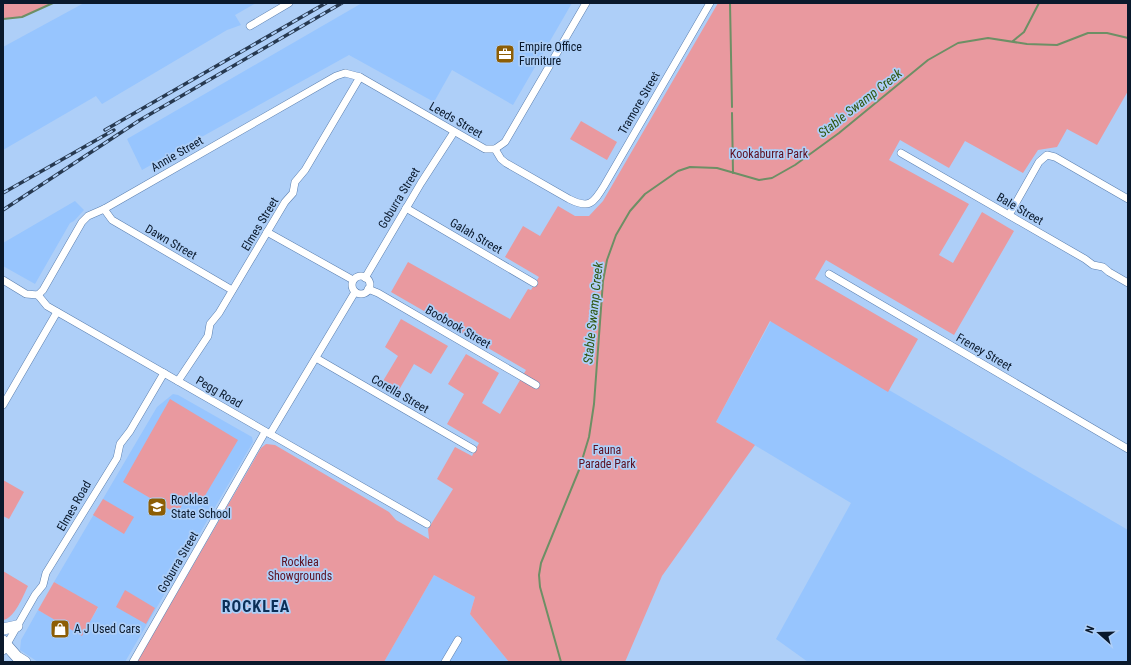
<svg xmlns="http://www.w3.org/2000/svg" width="1131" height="665" font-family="'Roboto Condensed',sans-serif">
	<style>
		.built { fill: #97c5fe }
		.green { fill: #e9999f }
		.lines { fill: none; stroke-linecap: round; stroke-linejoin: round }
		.stream { stroke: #6d8f65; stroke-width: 2 }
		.street-casing { stroke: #5a7faf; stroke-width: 8 }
		.secondary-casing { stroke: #5a7faf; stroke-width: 12 }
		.street { stroke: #fff; stroke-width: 7 }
		.secondary { stroke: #fff; stroke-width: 11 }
		.rail-casing { stroke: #273950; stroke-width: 3.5 }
		.rail { stroke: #aecff8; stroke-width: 2; stroke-dasharray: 6; stroke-linecap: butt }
		.labels { text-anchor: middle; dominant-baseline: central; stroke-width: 3.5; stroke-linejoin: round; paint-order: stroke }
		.poi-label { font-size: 12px; fill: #0a192c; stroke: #aecff8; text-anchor: start }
		.street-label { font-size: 12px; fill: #0a192c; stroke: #aecff8 }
		.park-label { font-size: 12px; fill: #5c1020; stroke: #aecff8 }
		.water-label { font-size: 13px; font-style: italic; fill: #2d540d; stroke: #aecff8 }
		.district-label { font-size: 16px; font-weight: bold; letter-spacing: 1px; fill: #0b2f58; stroke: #aecff8 }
	</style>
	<rect width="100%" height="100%" fill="#aecff8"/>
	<g class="built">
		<path d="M84,3h172l-21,12 6,10 -14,5 -125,74 -6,-8 -93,54v-103z"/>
		<path d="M362,3h210l-59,102 -61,-35 -18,32 -85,-47 -207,115 -15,-31z"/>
		<path d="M75,201l9,9 -10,11 -4,2 -35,61 -32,-18v-23z"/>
		<path d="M771,321l357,209v132h-320l-32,-23 75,-136 -135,-81z"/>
		<path d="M173,394l5,1 74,42 1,5 -128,220h-87l-18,-12 1,-10 17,-30 44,25 16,-27 -44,-26 103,-175z"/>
		<path d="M434,575l41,22 -5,17 39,48h-125z"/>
	</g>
	<g class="green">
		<path d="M3,3h50l-31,14 -19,2z"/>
		<path d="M718,3h410v88l-31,54 -30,-16 -10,18 -19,3 -15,23 -58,-32 -16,27 -49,-28 -11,20 80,44 -30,51 14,8 29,-51 32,19 -60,104 -128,-75 -11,19 103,60 -30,53 -118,-71 -54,101 39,23 -93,131 -37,86h-116l-39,-48 5,-17 -41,-22 -50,87h-247l124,-214 5,-4 9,1 114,67 7,8 33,19 -1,-10 25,-40 -16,-10 18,-32 17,9 7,-13 -32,-19 17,-30 -16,-10 18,-30 33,19 -17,30 18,11 26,-44 -135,-78 17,-30 102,57 18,-30 3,1 8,-13 -34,-20 18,-31 17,10 18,-30 17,10h14l14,-15z"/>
		<path d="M581,121l36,21 -10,18 -37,-21z"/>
		<path d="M401,319l47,27 -17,28 -17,-10 -18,31 -16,-9 18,-30 -13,-9z"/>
		<path d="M170,399l68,41 -38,64 -13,-8 -10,18 -54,-32z"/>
		<path d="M3,480l21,12 -15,27 -6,-3z"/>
		<path d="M103,499l31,18 -10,17 -31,-19z"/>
		<path d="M3,571l25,15c-5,10 -13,32 -25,34z"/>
		<path d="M54,582l44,25 -16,29 -44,-26z"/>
		<path d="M125,590l30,18 -9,16 -30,-17z"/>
	</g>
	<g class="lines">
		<g class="stream">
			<path d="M730,3l2,104"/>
			<path d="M3,19l19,-2 31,-14"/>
			<path d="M1013,41l11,-9 15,-29"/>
			<path d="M732,113l1,60"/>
			<path d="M561,662l-21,-75 -1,-12 2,-12 38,-93 10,-33 5,-33 9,-123 4,-21 9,-25 14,-24 15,-17 33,-23 12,-4 27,1 42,12 13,-2 23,-13 44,-32 89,-73 30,-17 30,-5 39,6 30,1 31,-12h19l21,5"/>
		</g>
		<defs>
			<g id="street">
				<path d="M250,26l39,-23"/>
				<path d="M495,149l10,-7 81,-139"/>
				<path d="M901,153l184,106 8,6 10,2 6,5 19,11"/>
				<path d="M406,208l128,75"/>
				<path d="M104,209l8,11 120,70"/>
				<path d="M1009,215l30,-53 8,-7 8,2 73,42"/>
				<path d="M267,232l86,48"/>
				<path d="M829,274l299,175"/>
				<circle cx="361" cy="285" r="9"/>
				<path d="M365,278l56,-95 33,-51"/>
				<path d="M3,280l23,14 12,1"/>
				<path d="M368,289l10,4 158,92"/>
				<path d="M38,295l5,-5 39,-68 6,-6 16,-7 232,-133 9,-3 15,4 125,72h10l6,10 5,4 63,36c20,10 24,5 35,-13l106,-183"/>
				<path d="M38,295l9,11 380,218"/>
				<path d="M316,358l157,91"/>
				<path d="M178,381l30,-45 2,-12 9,-11 66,-111 8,-9 2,-11 10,-12 55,-93"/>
				<path d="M3,405l54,-93"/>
				<path d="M270,434l85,-142"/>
				<path d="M3,651l32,-56 8,-10 3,-12 71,-115 3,-14 10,-13 34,-58"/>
				<path d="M133,662l132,-230"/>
				<path d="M445,662l13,-22"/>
			</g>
			<g id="secondary">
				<path d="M3,629l14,-3"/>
				<path d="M3,641l14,16 8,5"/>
			</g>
		</defs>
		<use href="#street" class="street-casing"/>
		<use href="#secondary" class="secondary-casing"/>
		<use href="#street" class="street"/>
		<use href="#secondary" class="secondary"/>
		<defs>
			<g id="rail">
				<path d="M105,130l221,-127"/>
				<path d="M3,193l111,-63"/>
				<path d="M3,210l137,-90 202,-117"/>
			</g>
		</defs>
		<use href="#rail" class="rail-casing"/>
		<use href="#rail" class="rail"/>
	</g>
	<defs>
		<symbol id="office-square" viewBox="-11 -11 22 22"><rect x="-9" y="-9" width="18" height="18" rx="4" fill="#8d5e05" stroke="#aecff8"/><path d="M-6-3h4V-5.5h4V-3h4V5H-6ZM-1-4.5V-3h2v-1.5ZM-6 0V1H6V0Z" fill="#fff"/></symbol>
		<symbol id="school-square" viewBox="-11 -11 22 22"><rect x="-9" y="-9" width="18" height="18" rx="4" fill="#8d5e05" stroke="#aecff8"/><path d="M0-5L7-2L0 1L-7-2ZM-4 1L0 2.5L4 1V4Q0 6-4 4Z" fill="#fff"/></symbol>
		<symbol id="shop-square" viewBox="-11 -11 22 22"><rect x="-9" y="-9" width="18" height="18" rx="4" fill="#8d5e05" stroke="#aecff8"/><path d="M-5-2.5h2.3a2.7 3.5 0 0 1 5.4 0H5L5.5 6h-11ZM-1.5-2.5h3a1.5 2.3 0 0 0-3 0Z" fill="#fff"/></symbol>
	</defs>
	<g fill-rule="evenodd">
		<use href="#office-square" x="494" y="43" width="22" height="22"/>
		<use href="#school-square" x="146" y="496" width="22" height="22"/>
		<use href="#shop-square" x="49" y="618" width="22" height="22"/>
	</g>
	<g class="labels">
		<g class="poi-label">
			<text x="519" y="47">Empire Office<tspan x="519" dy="14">Furniture</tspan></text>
			<text x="171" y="500">Rocklea<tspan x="171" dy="14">State School</tspan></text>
			<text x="74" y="629">A J Used Cars</text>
		</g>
		<g class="street-label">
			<text transform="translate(639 103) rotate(-60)">Tramore Street</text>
			<text transform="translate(456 120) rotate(30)">Leeds Street</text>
			<text transform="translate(177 154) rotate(-30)">Annie Street</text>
			<text transform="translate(399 198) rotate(-59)">Goburra Street</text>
			<text transform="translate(1020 209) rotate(30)">Bale Street</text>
			<text transform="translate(260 224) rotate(-59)">Elmes Street</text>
			<text transform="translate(476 236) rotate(30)">Galah Street</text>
			<text transform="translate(171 242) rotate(30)">Dawn Street</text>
			<text transform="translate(458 327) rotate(30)">Boobook Street</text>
			<text transform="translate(984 352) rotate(30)">Freney Street</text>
			<text transform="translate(219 392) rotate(30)">Pegg Road</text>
			<text transform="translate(400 394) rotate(30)">Corella Street</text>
			<text transform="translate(74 506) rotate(-60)">Elmes Road</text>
			<text transform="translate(178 562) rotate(-60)">Goburra Street</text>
		</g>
		<g class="park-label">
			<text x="769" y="154">Kookaburra Park</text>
			<text x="607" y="450">Fauna<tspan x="607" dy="14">Parade Park</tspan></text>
			<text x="300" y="562">Rocklea<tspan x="300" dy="14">Showgrounds</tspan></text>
		</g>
		<g class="water-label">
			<text transform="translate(860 103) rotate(-38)">Stable Swamp Creek</text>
			<text transform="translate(593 313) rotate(-84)">Stable Swamp Creek</text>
		</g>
		<g class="district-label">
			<text x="256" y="606">ROCKLEA</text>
		</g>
	</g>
	<rect width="1131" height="665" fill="none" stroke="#0a192c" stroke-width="8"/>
	<g transform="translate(1099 633) rotate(290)" stroke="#aecff8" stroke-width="3" paint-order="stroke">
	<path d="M0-3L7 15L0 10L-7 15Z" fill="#0a192c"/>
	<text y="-6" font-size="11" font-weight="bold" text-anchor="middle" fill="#0a192c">N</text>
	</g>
</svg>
